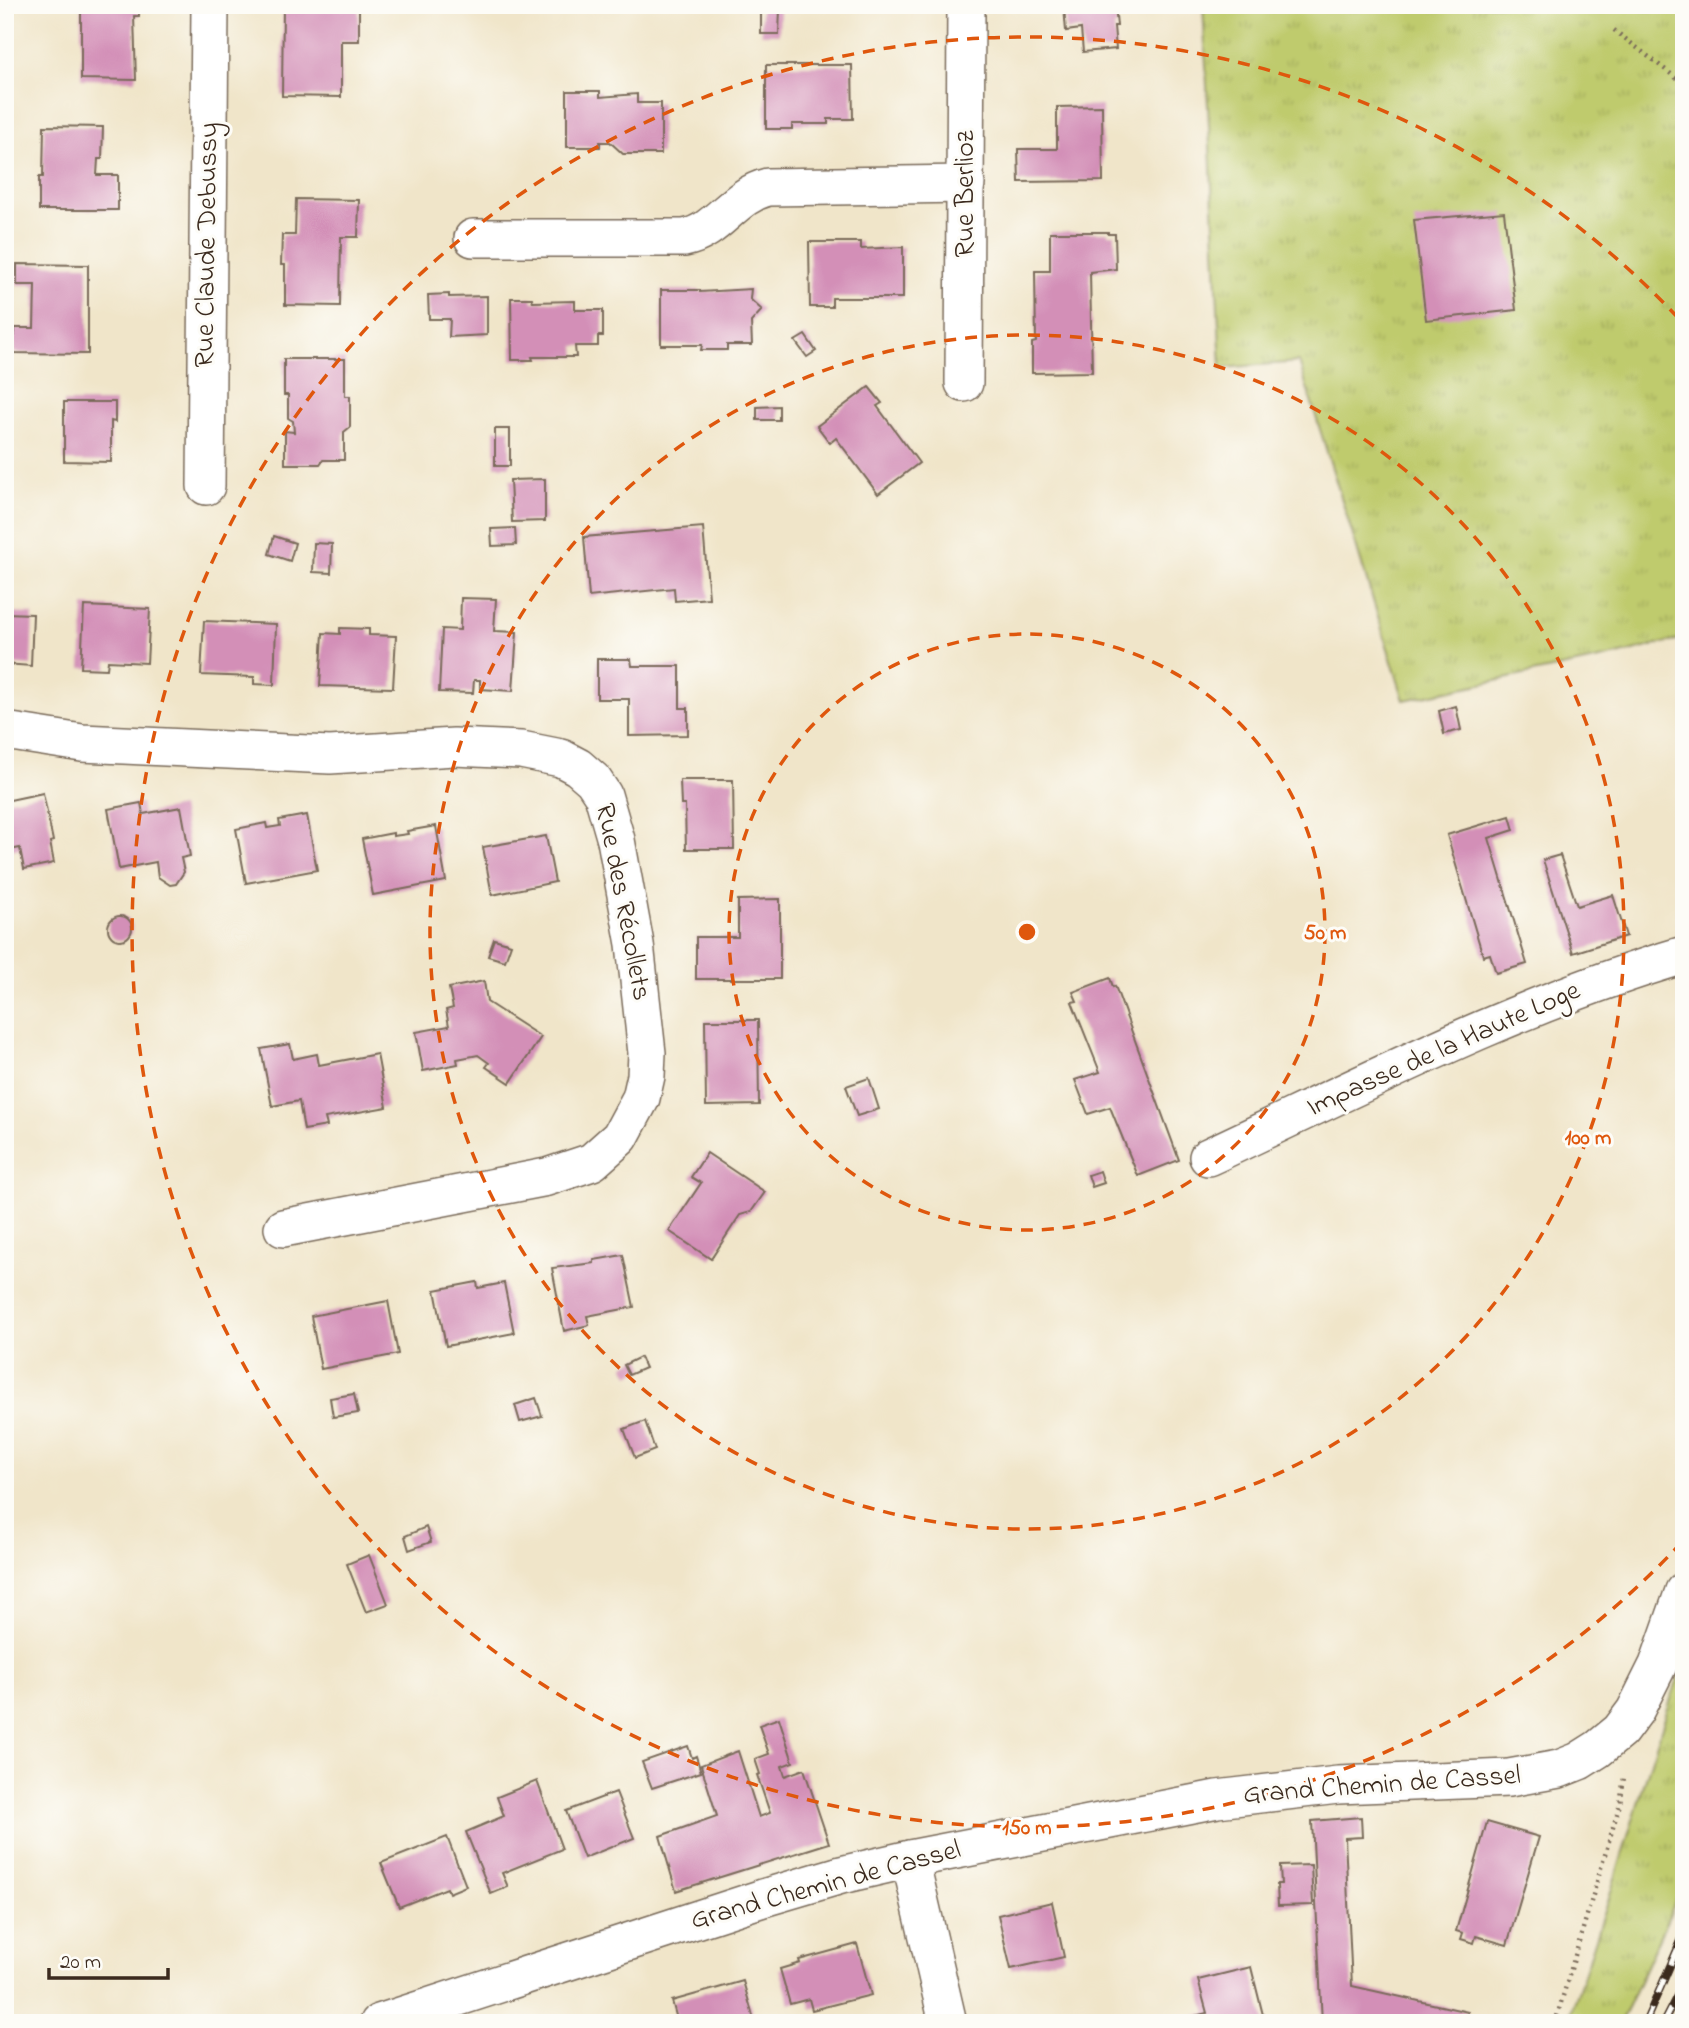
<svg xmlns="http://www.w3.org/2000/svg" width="1689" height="2028" font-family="'Indie Flower',sans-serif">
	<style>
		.grass { fill: url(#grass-tufts); stroke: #7d7a46; stroke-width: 2 }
		.building { fill: #d38fb7 }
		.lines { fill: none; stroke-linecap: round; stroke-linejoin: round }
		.street-casing { stroke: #7a6b5a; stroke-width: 40 }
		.path { stroke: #7a6b5a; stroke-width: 4.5; stroke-dasharray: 2 5; stroke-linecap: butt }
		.street { stroke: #fff; stroke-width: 37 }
		.rail-casing { stroke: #3b2a1e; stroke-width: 8 }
		.rail { stroke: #fdfcf7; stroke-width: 5; stroke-dasharray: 16; stroke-linecap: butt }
		.ring { fill: none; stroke: #df570d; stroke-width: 3.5; stroke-dasharray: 12 9 }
		.labels { text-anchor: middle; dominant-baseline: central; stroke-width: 6; stroke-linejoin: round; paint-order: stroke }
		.street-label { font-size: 28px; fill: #3b2a1e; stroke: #fdfcf7 }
		.centre { fill: #df570d; stroke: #fdfcf7; stroke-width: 3.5 }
		.ring-label { font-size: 21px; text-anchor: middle; font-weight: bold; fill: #df570d; stroke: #fdfcf7; stroke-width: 6; stroke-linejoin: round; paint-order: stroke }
	</style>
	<defs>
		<pattern id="grass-tufts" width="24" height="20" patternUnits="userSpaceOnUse" patternTransform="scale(1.75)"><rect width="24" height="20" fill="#bfcb6d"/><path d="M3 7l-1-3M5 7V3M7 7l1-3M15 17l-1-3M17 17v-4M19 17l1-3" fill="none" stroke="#a5ae5e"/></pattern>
	</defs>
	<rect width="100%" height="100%" fill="#fdfcf7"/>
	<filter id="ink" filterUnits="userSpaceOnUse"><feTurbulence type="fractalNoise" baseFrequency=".0143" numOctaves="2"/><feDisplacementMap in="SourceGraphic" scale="14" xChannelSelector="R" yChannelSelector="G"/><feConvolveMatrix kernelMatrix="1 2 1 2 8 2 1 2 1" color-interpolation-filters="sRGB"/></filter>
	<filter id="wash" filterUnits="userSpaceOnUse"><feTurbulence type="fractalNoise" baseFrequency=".00686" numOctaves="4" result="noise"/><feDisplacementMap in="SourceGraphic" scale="28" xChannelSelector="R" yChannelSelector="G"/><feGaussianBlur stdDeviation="1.57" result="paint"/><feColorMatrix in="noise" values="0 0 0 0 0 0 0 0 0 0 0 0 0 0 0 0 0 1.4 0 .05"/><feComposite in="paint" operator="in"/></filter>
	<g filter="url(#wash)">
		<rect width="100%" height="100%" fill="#f0e5c9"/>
		<g class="grass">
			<path d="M1203,5h481v633l-75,19 -205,43 -105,-338 -78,6z"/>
			<path d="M1684,1661v222l-64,140h-53c44,-119 75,-243 117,-362z"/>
		</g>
		<g id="blocks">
			<g class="building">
				<path d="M81,5h58v11h-5l2,64 -55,-1z"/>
				<path d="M283,5h76v36h-18v56l-59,-1z"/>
				<path d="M1055,5h60l2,21h-3l2,23 -33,3 -2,-23 -15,2 -2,-24 -8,1z"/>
				<path d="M761,9h19l-1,25h-18z"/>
				<path d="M766,65h86l1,54h-25v5h-36v5h-26z"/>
				<path d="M567,91h33v6l37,-3v9h24v51h-38l-13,-12h-10v5h-33z"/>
				<path d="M1102,106l1,75 -84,1 -1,-33h39v-42z"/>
				<path d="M44,126l59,1 -1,32h-4l-1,16h21v35h-79v-33h4z"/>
				<path d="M296,199l63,1 -1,37h-17l-1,69 -55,-1v-40h-4l1,-30h13z"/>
				<path d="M1504,212l12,98 -90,10 -12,-100z"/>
				<path d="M1050,232h58v2h7l1,35 -26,3 2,100 -60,1v-30l4,-1 -1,-71h15z"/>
				<path d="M809,242h52v7l42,-2v51h-71v9h-22z"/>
				<path d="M17,264l71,1v89l-74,-1v-25h20l1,-43h-18z"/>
				<path d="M751,289l-1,10 12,11 -11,12 1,23h-25v5h-26l1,-5h-41v-55h39v2z"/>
				<path d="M449,294v3l38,-1v39l-38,2 1,-18h-21l-1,-24z"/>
				<path d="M511,298h21l1,4 42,-1v9h28v26h-5v10h-23l1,11h-44l1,3h-21z"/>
				<path d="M805,335l11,16 -9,6 -12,-16z"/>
				<path d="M284,359h61v37h5v31l-6,5v28h-21l-3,4h-35v-33l9,1 -1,-11 -5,-3v-23h-4z"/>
				<path d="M869,387l13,16 -5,3 42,57 -41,31 -42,-56 -6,5 -13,-17z"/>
				<path d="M64,402h51v20l-4,-1v41l-47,-1z"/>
				<path d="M779,406v14h-22v-13z"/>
				<rect x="495" y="429" width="15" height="37"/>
				<path d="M545,479v42l-33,1 -2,-42z"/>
				<path d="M703,527l6,71 -34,3 -1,-13 -85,9 -5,-60z"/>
				<path d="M515,528l1,17 -24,1 -1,-17z"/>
				<path d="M274,536l21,7 -5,18 -21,-7z"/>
				<path d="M314,543l18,1 -1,29 -18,-1z"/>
				<path d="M461,598l35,1 -2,32 23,1 -4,59 -33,-2v-9h-6l-1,13 -34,-1 3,-63 18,1z"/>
				<path d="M84,606l66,3 -3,54 -39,-2 -1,8 -26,-1z"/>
				<path d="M5,613l28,1 -2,52 -26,-2z"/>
				<path d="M204,621l72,3 -2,61 -20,-1v-7l-53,-2z"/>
				<path d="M340,628l29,1v6l27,1 -3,52 -73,-2 3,-53 17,1z"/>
				<path d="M597,659h34l1,7h48v42h8v27l-59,1v-37h-32z"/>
				<path d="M1456,706l5,24 -17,4 -5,-23z"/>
				<path d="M680,780h53l1,69h-48l-1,-44h-4z"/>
				<path d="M43,793l10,48 -3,1 4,21 -30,6 -4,-21 -15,3v-50z"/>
				<path d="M141,803l2,11 38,-7 9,49 -9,2 3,14 -8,12 -6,1 -12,-8 -2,-15 -37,7 -11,-60z"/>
				<path d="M307,815l10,55 -71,13 -10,-54 30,-6 1,5 13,-2 -1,-6z"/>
				<path d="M1510,816l4,14 -25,8 38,126 -31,9 -6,-19 -7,2 -36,-121z"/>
				<path d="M436,826l10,55 -73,14 -11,-56 31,-6v3l15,-2 -1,-3z"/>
				<path d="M546,836l9,46 -63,13 -9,-48z"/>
				<path d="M1560,855l17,51 36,-11 13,41 -53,17 -30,-93z"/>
				<path d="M780,899v80h-84v-42h42v-37z"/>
				<circle cx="120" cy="928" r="12"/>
				<path d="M494,939l17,5 -6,17 -17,-5z"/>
				<path d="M1110,978l3,9 2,-1 64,174 -41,16 -28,-69 -22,7 -13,-34 25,-8 -28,-70 5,-1 -4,-9z"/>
				<path d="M484,981l3,21 54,35 -31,46 -24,-16 3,-4 -11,-8 -21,4 1,5 -35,7 -7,-39 33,-6 -3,-16 7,-2 -4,-20z"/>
				<path d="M705,1020h53l1,85 -53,1z"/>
				<path d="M290,1044l3,15 24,-5 2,11 58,-11 10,53 -62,11 2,8 -23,4 -5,-29 -27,5 -11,-57z"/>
				<path d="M869,1078l10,31 -22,7 -11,-30z"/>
				<path d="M707,1153l58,39 -14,20 -11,3 -29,44 -42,-28 32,-48 -10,-6z"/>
				<path d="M1100,1171l4,12 -12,4 -4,-12z"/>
				<path d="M623,1255l11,52 -47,9 2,9 -25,6 -12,-63 42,-5v-3z"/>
				<path d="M477,1282l1,6 26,-5 10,50 -68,13 -11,-56z"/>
				<path d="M388,1301l10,53 -77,15 -10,-53z"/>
				<path d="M640,1357l5,11 -16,7 -5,-10z"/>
				<path d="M354,1394l4,19 -25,4 -3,-19z"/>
				<path d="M536,1398l6,18 -22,6 -5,-17z"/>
				<path d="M645,1421l10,29 -20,8 -11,-29z"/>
				<path d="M426,1527l5,15 -22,8 -4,-14z"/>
				<path d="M369,1555l19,49 -22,8 -19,-48z"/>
				<path d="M779,1718l14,44 -11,4 3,10 19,-7 25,74 -153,48 -16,-55 57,-20 -16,-51 37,-14 21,66 11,-4 -13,-38 3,-1 -5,-15 14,-5 -10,-29z"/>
				<path d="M688,1746l4,12 4,-2 5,16 -49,16 -10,-26z"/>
				<path d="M537,1781l25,68 -60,24 6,14 -17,7 -25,-62 38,-16 -7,-19z"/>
				<path d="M616,1792l18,46 -50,20 -18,-47z"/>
				<path d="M1361,1817l1,20 -17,1 7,148 116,26 -3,11h-143l-10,-202z"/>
				<path d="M1487,1822l52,15 -32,108 -31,-9 -2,7 -13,-4 2,-6 -7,-2z"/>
				<path d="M447,1837l19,49 -17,7 -2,-5 -48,19 -18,-44z"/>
				<path d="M1311,1865l2,40 -35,1 -1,-22h4l-1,-18z"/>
				<path d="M1052,1902l12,55 -53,12 -13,-54z"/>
				<path d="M857,1944l14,51 -59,15 -3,-11 -19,5 -10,-35 20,-6 -1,-3z"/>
				<path d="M1251,1967l14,56h-78l-1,-5 21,-5 -9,-33z"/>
				<path d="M743,1981l12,42h-77l-6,-22z"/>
			</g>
		</g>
	</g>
	<g filter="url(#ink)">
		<use href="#blocks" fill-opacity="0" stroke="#7a6b5a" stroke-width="2"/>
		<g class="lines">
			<defs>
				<g id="street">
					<path d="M473,238h211c34,-6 48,-42 84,-51l198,-3"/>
					<path d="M964,383l2,-378"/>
					<path d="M206,486l4,-481"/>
					<path d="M5,731l77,12 248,12 124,-8 67,3 40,8 17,9 15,13 10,15 13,45 19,104 12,109 -1,23 -5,22 -21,39 -28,25 -45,15 -264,51"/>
					<path d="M1208,1157c156,-73 310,-153 476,-202"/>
					<path d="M910,1859l38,164"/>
					<path d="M379,2023l384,-125 78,-23 69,-16 307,-60 121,-14 171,-7 50,-9 20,-8 19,-12 22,-18 15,-20 23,-46 26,-74"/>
				</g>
			</defs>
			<use href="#street" class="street-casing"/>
			<g class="path">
				<path d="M1614,30l70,54"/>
				<path d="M1555,2023l65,-219 4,-27"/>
			</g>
			<use href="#street" class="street"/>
			<defs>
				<g id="rail">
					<path d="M1645,2023l39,-89"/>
					<path d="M1663,2023l21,-41"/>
				</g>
			</defs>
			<use href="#rail" class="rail-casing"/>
			<use href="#rail" class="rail"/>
		</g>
	</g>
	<g class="ring">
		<circle cx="1027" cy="932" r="298"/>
		<circle cx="1027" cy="932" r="597"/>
		<path d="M1682 1542A895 895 0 1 1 1682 322"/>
	</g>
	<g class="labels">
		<g class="street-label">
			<text transform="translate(966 194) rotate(-90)">Rue Berlioz</text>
			<text transform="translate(208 245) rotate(-89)">Rue Claude Debussy</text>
			<text transform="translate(622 902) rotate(79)">Rue des Récollets</text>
			<text transform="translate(1444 1050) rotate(-24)">Impasse de la Haute Loge</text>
			<text transform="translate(1382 1786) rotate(-4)">Grand Chemin de Cassel</text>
			<text transform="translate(826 1886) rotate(-15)">Grand Chemin de Cassel</text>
		</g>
	</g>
	<circle cx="1027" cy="932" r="10" class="centre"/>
	<g class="ring-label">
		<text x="1325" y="939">50 m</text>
		<text x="1588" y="1144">100 m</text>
		<text x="1027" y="1834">150 m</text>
	</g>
	<rect width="1689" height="2028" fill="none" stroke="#fdfcf7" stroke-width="28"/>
	<path d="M49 1968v10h119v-10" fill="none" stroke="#3b2a1e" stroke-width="3.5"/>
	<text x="60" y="1968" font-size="21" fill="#3b2a1e" stroke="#fdfcf7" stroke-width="5" paint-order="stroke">20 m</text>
</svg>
